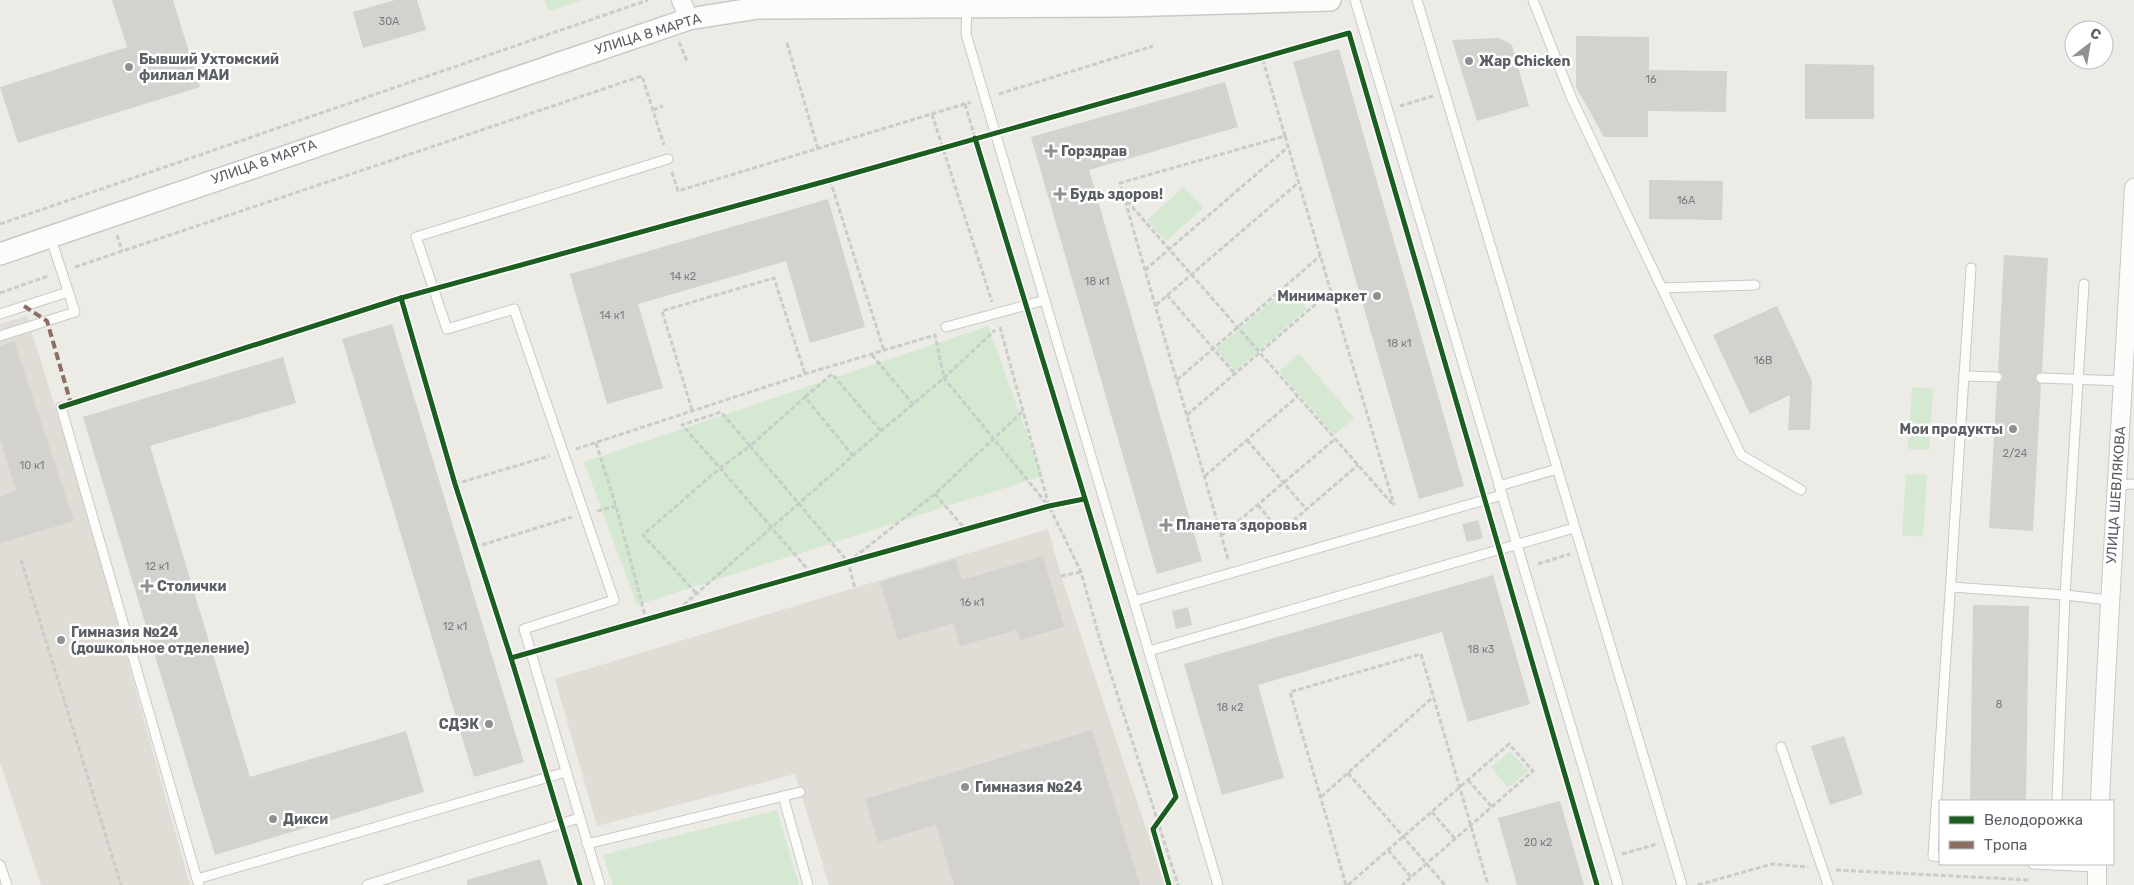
<svg xmlns="http://www.w3.org/2000/svg" width="2134" height="885" font-family="Rubik,sans-serif">
	<style>
		.education { fill: #dfddd6 }
		.green { fill: #d4e8d2 }
		.building { fill: #d3d2cf }
		.lines { fill: none; stroke-linecap: round; stroke-linejoin: round }
		.service-casing { stroke: #c8c9c8; stroke-width: 11 }
		.minor-casing { stroke: #c8c9c8; stroke-width: 20 }
		.tertiary-casing { stroke: #c8c9c8; stroke-width: 24 }
		.path { stroke: #c8cdca; stroke-width: 3; stroke-dasharray: 5 2.5; stroke-linecap: butt }
		.service { stroke: #fcfcfb; stroke-width: 9 }
		.minor { stroke: #fcfcfb; stroke-width: 18 }
		.tertiary { stroke: #fcfcfb; stroke-width: 21 }
		.quiet { stroke: #8d6e63; stroke-width: 4; stroke-dasharray: 8 4; stroke-linecap: butt }
		.cycleway-casing { stroke: #fff; stroke-width: 8 }
		.cycleway { stroke: #1b5e20; stroke-width: 5 }
		.poi-dot { fill: #8e9192; stroke: #fff; stroke-width: 2 }
		.labels { text-anchor: middle; dominant-baseline: central; stroke-width: 5; stroke-linejoin: round; paint-order: stroke }
		.number-label { font-size: 11px; fill: #7b7e80 }
		.street-label { font-size: 14px; fill: #5c6065; stroke: #fff }
		.poi-label { font-size: 14px; font-weight: bold; fill: #5c6065; stroke: #fff; text-anchor: start }
	</style>
	<rect width="100%" height="100%" fill="#ecebe6"/>
	<g class="education">
		<path d="M27,316l51,166 112,403h-149l-41,-122v-439z"/>
		<path d="M1048,529l13,47 104,309h-336l-34,-111 -198,52 -42,-147z"/>
	</g>
	<g class="green">
		<path d="M545,0h38l-35,11z"/>
		<path d="M1184,187l19,21 -37,33 -19,-21z"/>
		<path d="M1288,287l19,22 -72,62 -19,-22z"/>
		<path d="M988,326l54,150 -405,129 -53,-143z"/>
		<path d="M1299,354l55,64 -20,17 -55,-64z"/>
		<path d="M1912,387l21,2 -4,61 -21,-1z"/>
		<path d="M1906,474l21,1 -4,62 -21,-2z"/>
		<path d="M1510,751l18,20 -20,17 -17,-21z"/>
		<path d="M777,810l22,75h-186l-10,-30z"/>
	</g>
	<g class="building">
		<path d="M112,0h61l27,87 -182,56 -18,-56 127,-40z"/>
		<path d="M395,0h22l9,30 -63,18 -10,-36z"/>
		<path d="M1576,36l73,1v33l78,1 -1,41 -78,-1v26h-44l-28,-50z"/>
		<path d="M1499,38l13,7 17,61 -52,15 -25,-81z"/>
		<path d="M1339,49l125,437 -45,13 -126,-437z"/>
		<path d="M1805,64l69,1v54h-69z"/>
		<path d="M1225,82l13,45 -149,43 113,391 -45,13 -126,-437z"/>
		<path d="M1649,180l74,1 -1,39 -73,-1z"/>
		<path d="M828,199l37,128 -55,16 -24,-82 -148,43 25,84 -56,16 -37,-130z"/>
		<path d="M2004,255l44,3 -6,114 -4,1 -3,4 1,4 5,3 -8,147 -44,-3 8,-145 3,-1 3,-4 -1,-4 -4,-3z"/>
		<path d="M1777,306l35,75 -2,49h-22l2,-35 -40,19 -37,-79z"/>
		<path d="M392,324l132,438 -50,15 -132,-438z"/>
		<path d="M14,341l60,180 -74,22v-46l16,-6 -16,-53v-92z"/>
		<path d="M283,357l13,46 -146,43 100,331 156,-46 18,61 -209,63 -132,-438z"/>
		<path d="M1478,520l5,18 -16,4 -5,-18z"/>
		<path d="M1043,556l21,71 -44,13 -3,-10 -57,16 -7,-23 -55,17 -18,-58 76,-23 6,21z"/>
		<path d="M1493,575l37,129 -62,18 -26,-90 -184,53 26,93 -62,17 -38,-131z"/>
		<path d="M1973,605l56,1 -3,195h-56z"/>
		<path d="M1188,607l4,18 -16,4 -4,-18z"/>
		<path d="M1092,730l48,155h-186l-18,-60 -58,17 -13,-43z"/>
		<path d="M1844,736l19,58 -33,11 -19,-59z"/>
		<path d="M1560,801l24,84h-67l-19,-67z"/>
		<path d="M540,859l8,26h-81v-5z"/>
	</g>
	<g class="lines">
		<defs>
			<g id="service">
				<path d="M1355,0l263,885"/>
				<path d="M1417,0l265,885"/>
				<path d="M1533,0l39,99 169,356 60,35"/>
				<path d="M967,7l-1,27 252,851"/>
				<path d="M1662,288l93,-3"/>
				<path d="M0,314l68,-22"/>
				<path d="M946,327l99,-27"/>
				<path d="M0,336l75,-24 -25,-76"/>
				<path d="M1964,376l33,1"/>
				<path d="M2041,378l82,3"/>
				<path d="M61,407l136,472"/>
				<path d="M2118,485l16,-1"/>
				<path d="M1499,486l58,-17"/>
				<path d="M1951,587l114,8 44,5"/>
				<path d="M1134,601l368,-106"/>
				<path d="M1149,651l425,-123"/>
				<path d="M1781,747l47,138"/>
				<path d="M783,796l25,89"/>
				<path d="M2057,801l8,-206 19,-311"/>
				<path d="M587,844l213,-52"/>
				<path d="M1940,857l-7,-1 38,-588"/>
				<path d="M2033,864l21,1"/>
				<path d="M2054,864v1l43,2"/>
				<path d="M0,865l7,20"/>
				<path d="M199,885l-2,-6 369,-107"/>
				<path d="M367,885l212,-67"/>
				<path d="M600,885l-76,-256 90,-29 -100,-291 -67,20 -31,-92 252,-78"/>
			</g>
			<g id="minor">
				<path d="M681,0l8,19"/>
				<path d="M2100,801c9,-204 23,-409 34,-613"/>
				<path d="M2097,885v-21"/>
			</g>
			<path id="tertiary" d="M0,254l689,-235 69,-11 365,-2 207,-6"/>
		</defs>
		<use href="#service" class="service-casing"/>
		<use href="#minor" class="minor-casing"/>
		<use href="#tertiary" class="tertiary-casing"/>
		<g class="path">
			<path d="M679,42l8,19"/>
			<path d="M787,43l31,106"/>
			<path d="M999,94l154,-48"/>
			<path d="M965,104l10,34"/>
			<path d="M1400,106l33,-10"/>
			<path d="M653,110l10,-4"/>
			<path d="M932,114l60,188"/>
			<path d="M1285,136l109,369"/>
			<path d="M672,172l6,19 293,-89"/>
			<path d="M830,180l54,171"/>
			<path d="M1127,201l267,305"/>
			<path d="M0,224l648,-224"/>
			<path d="M117,235l5,16"/>
			<path d="M75,267l567,-191 22,69"/>
			<path d="M1145,270l143,-123"/>
			<path d="M0,293l48,-17"/>
			<path d="M1167,295l68,79"/>
			<path d="M1156,305l143,-123"/>
			<path d="M1000,327l49,179 32,66 19,68 78,245"/>
			<path d="M872,355l41,49"/>
			<path d="M1177,380l143,-124"/>
			<path d="M805,397l27,-23 49,57"/>
			<path d="M692,410l-30,-99 112,-33 31,96"/>
			<path d="M1187,415l144,-124"/>
			<path d="M1247,440l60,70"/>
			<path d="M596,443l20,63 30,113"/>
			<path d="M576,449l229,-75 130,-39 9,43 103,126"/>
			<path d="M853,456l-48,-59 -55,49 -29,-34 -39,13 38,43 30,-22 98,116 7,26"/>
			<path d="M1205,476l93,-80"/>
			<path d="M455,484l95,-28"/>
			<path d="M935,494l31,36"/>
			<path d="M1258,505l22,27 78,-67"/>
			<path d="M597,511l19,-5"/>
			<path d="M1221,536l114,-97"/>
			<path d="M475,547l97,-30"/>
			<path d="M1228,559l-108,-376 165,-47 -23,-79"/>
			<path d="M21,560l100,325"/>
			<path d="M848,562l87,-68 88,-83"/>
			<path d="M1538,564l32,-10"/>
			<path d="M1061,576l19,-4"/>
			<path d="M696,593l-53,-58 77,-67 90,104"/>
			<path d="M678,610l203,-179 63,-53 51,-48"/>
			<path d="M1348,773l97,112"/>
			<path d="M1468,780l24,27"/>
			<path d="M1321,797l112,-100"/>
			<path d="M1432,812l23,27"/>
			<path d="M1388,850l23,27"/>
			<path d="M1622,854l35,-10"/>
			<path d="M1836,870l194,10"/>
			<path d="M1346,885l-56,-193 131,-38 67,231"/>
			<path d="M1348,885l161,-141 24,27 -131,114"/>
			<path d="M1698,885l74,-21 36,3"/>
		</g>
		<use href="#service" class="service"/>
		<use href="#minor" class="minor"/>
		<use href="#tertiary" class="tertiary"/>
		<path class="quiet" d="M24,306l23,15 24,83"/>
		<defs>
			<g id="cycleway">
				<path d="M975,138l201,659 -23,32 16,56"/>
				<path d="M401,298l429,-118 519,-147 248,852"/>
				<path d="M61,407l340,-109 54,186 56,174 69,227"/>
				<path d="M511,658l337,-96 201,-56 35,-7"/>
			</g>
		</defs>
		<use href="#cycleway" class="cycleway-casing"/>
		<use href="#cycleway" class="cycleway"/>
	</g>
	<g class="poi-dot">
		<circle cx="1469" cy="61" r="5"/>
		<circle cx="129" cy="67" r="5"/>
		<path d="M1048.5 143.5h5v5h5v5h-5v5h-5v-5h-5v-5h5z"/>
		<path d="M1057.5 186.5h5v5h5v5h-5v5h-5v-5h-5v-5h5z"/>
		<circle cx="1377" cy="296" r="5"/>
		<circle cx="2013" cy="429" r="5"/>
		<path d="M1163.5 517.5h5v5h5v5h-5v5h-5v-5h-5v-5h5z"/>
		<path d="M144.5 578.5h5v5h5v5h-5v5h-5v-5h-5v-5h5z"/>
		<circle cx="61" cy="640" r="5"/>
		<circle cx="489" cy="724" r="5"/>
		<circle cx="965" cy="787" r="5"/>
		<circle cx="273" cy="819" r="5"/>
	</g>
	<g class="labels">
		<g class="number-label">
			<text x="389" y="21">30А</text>
			<text x="1651" y="79">16</text>
			<text x="1686" y="200">16А</text>
			<text x="683" y="276">14 к2</text>
			<text x="1097" y="281">18 к1</text>
			<text x="612" y="315">14 к1</text>
			<text x="1399" y="343">18 к1</text>
			<text x="1763" y="360">16В</text>
			<text x="2015" y="453">2/24</text>
			<text x="32" y="465">10 к1</text>
			<text x="157" y="566">12 к1</text>
			<text x="972" y="602">16 к1</text>
			<text x="455" y="626">12 к1</text>
			<text x="1481" y="649">18 к3</text>
			<text x="1999" y="704">8</text>
			<text x="1230" y="707">18 к2</text>
			<text x="1538" y="842">20 к2</text>
		</g>
		<g class="street-label">
			<text transform="translate(648 34) rotate(-17)">УЛИЦА 8 МАРТА</text>
			<text transform="translate(264 162) rotate(-19)">УЛИЦА 8 МАРТА</text>
			<text transform="translate(2116 495) rotate(-86)">УЛИЦА ШЕВЛЯКОВА</text>
		</g>
		<g class="poi-label">
			<text x="139" y="59">Бывший Ухтомский<tspan x="139" dy="16">филиал МАИ</tspan></text>
			<text x="1479" y="61">Жар Chicken</text>
			<text x="1061" y="151">Горздрав</text>
			<text x="1070" y="194">Будь здоров!</text>
			<text x="1367" y="296" text-anchor="end">Минимаркет</text>
			<text x="2003" y="429" text-anchor="end">Мои продукты</text>
			<text x="1176" y="525">Планета здоровья</text>
			<text x="157" y="586">Столички</text>
			<text x="71" y="632">Гимназия №24<tspan x="71" dy="16">(дошкольное отделение)</tspan></text>
			<text x="479" y="724" text-anchor="end">СДЭК</text>
			<text x="975" y="787">Гимназия №24</text>
			<text x="283" y="819">Дикси</text>
		</g>
	</g>
	<rect x="1939" y="800" width="175" height="65" fill="#ffffff" stroke="#bebfc1"/>
	<rect x="1949" y="816" width="25" height="8" fill="#1b5e20" stroke="#bebfc1"/>
	<text x="1984" y="825" font-size="15" fill="#5c6065">Велодорожка</text>
	<rect x="1949" y="841" width="25" height="8" fill="#8d6e63" stroke="#bebfc1"/>
	<text x="1984" y="850" font-size="15" fill="#5c6065">Тропа</text>
	<g transform="translate(2089 45) rotate(31)"><circle r="24" fill="#ffffff" stroke="#bebfc1"/>
	<path d="M0-4L9 19L0 12L-9 19Z" fill="#8e9192"/>
	<text y="-8" font-size="14" font-weight="bold" text-anchor="middle" fill="#5c6065">С</text>
	</g>
</svg>
